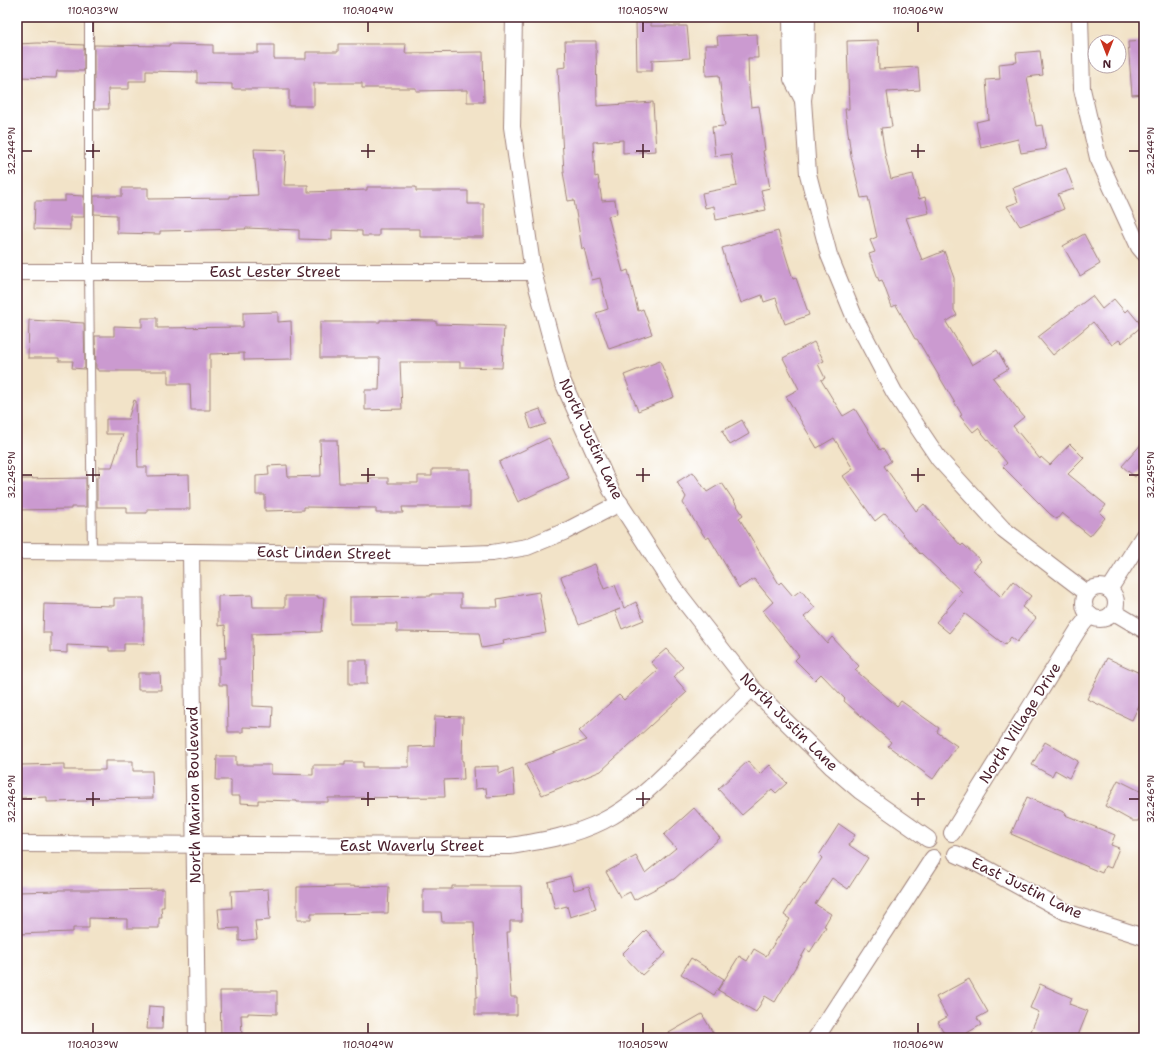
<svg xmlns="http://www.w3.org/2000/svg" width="1161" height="1055" font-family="'Shantell Sans',sans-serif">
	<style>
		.building { fill: #cb9ad0 }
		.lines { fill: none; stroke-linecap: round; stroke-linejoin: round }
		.service-casing { stroke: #9e817a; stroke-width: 10 }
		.minor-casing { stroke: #9e817a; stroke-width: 18 }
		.service { stroke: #fff; stroke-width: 8 }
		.minor { stroke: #fff; stroke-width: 16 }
		.ticks { fill: none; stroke: #4a1f2b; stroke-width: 1.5 }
		.labels { text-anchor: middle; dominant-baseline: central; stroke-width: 3; stroke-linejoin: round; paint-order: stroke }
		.street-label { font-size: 15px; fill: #4a1f2b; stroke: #fff }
		.neatline { fill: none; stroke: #4a1f2b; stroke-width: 1.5 }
		.ticks-label { font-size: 10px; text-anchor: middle; fill: #4a1f2b }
	</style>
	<rect width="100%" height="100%" fill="#fff"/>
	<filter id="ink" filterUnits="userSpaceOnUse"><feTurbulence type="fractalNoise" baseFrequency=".025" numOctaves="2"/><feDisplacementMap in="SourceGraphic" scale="8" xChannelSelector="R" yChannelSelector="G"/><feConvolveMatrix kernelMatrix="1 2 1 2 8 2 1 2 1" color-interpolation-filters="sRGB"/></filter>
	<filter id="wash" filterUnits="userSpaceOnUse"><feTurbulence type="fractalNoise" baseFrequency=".012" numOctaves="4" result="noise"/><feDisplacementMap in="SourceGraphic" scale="16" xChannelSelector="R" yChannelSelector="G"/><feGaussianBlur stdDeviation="0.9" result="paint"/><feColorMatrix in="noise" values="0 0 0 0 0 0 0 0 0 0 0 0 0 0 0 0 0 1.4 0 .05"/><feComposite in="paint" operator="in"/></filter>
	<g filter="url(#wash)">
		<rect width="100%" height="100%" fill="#f2e3c8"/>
		<g id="blocks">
			<g class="building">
				<path d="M636,22h15v4h36l3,32 -38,2v11h-15z"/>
				<path d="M757,34l1,24h-10l1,31 2,18 8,-1 6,44 -2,1 7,37 -9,2 5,20 -50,10 -2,-14 -9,2 -3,-15 35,-7 -6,-32 -16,2 -3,-29 13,-1 -6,-51 -13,1 -1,-31h13l-1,-9z"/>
				<path d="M878,40l1,29 39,-2 2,23 -33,2 5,35 -11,1 4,26 6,25 22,-5 6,25 6,-2 4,16 -23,5 16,42 22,-9 10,27v32l3,5 -11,7 26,43 25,-15 11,19 -15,9 31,39 -11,9 27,33 1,-2 9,8 20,-21 14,14 -16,16 38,31 -6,8 5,5 -15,18 -28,-23 -5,6 -7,-5 -47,-47 4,-4 -29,-35 -5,4 -13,-16 2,-1 -45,-76h-2l-19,-34 -4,2 -10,-27 -3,1 -10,-27 6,-2 -5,-12 7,-3 -9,-40 -7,1 -10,-42 -6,-47h4l-2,-68z"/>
				<path d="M565,41h31l1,65 56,-4 3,49 -33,2v-13l-30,2 2,35 3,-1 4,25 13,-1 2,14 -9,2 15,56 5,-2 10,41 5,-2 9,25 -43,15 -13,-36 12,-4 -8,-31 -8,2 -8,-32 -2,1 -8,-49 -6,1 -5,-29h1l-6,-104 8,-1z"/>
				<path d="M1144,41v53l-12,1 -4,-53z"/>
				<path d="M38,43l46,2v26h-27l-1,7 -39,-1v-33z"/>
				<path d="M169,44l44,1v8h45v-8h16v14h32v-7h32v-8h68l-1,9 78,-1 1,50h-17v-12l-51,1v-3h-54v-5h-48v23h-25v-17h-57v-5l-35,-1v-11l-51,-1v10h-17v8h-21l1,20h-15v-64l75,1z"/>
				<path d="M1040,51l3,24 -16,2 9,49 6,-1 4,24 -25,4 -3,-14 -37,9 -5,-26 13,-3 -3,-39 14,-1 -1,-15 18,-2 -1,-9z"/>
				<path d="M254,149l32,1 -2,35h24v7l59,-2v-3h49v4h52v13h16v33h-64v-8h-41v7h-17v-5l-30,-1v10l-33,-1v-9l-54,-2 1,1 -86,2v3l-43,-1v-18l-23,-1v-18h28v-8h26v11l82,-1v-2l28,-1z"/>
				<path d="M1066,168l8,21 -16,5 6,15 -44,17 -13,-20 11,-4 -5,-14z"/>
				<path d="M65,195l19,1v21h-14v13l-36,-1 1,-28h30z"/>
				<path d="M778,231l15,48 3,-1 13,37 -24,9 -9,-26 -12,4 -2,-7 -21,8 -11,-32 -1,1 -7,-24z"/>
				<path d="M1084,234l16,30 -20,12 -17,-30z"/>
				<path d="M1092,296l10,13 12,-10 11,13 3,-3 14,17 -20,17 -3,-3 -7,5 -19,-23 -40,33 -15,-18z"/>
				<path d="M278,312v10l13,-1 1,38 -48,1v-7l-34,1v56h-19l-1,-26h-22v-13h-70v-2h-2l-1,-33h19v-10l28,1v-9h15v10l86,-1v-14z"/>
				<path d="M29,320l55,3 1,46 -13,-1 1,-7h-14v-3h-31z"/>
				<path d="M380,320l56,1v3l68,2 -2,42 -42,-1v-5h-60l2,47 -37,1v-20h14l1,-32h-60v-36h60z"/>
				<path d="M814,342l10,19 -6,3 7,14 -4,2 22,36 12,-7 25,41 3,-2 8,13 -7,5 32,45 8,-7 37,42 2,-2 18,17 -8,9 28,27 12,-16 18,15 -9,11 14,11 -19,24 -6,-5 -6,8 -40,-31 -16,19 -13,-11 26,-30 -41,-39 -1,1 -35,-41 -10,8 -32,-45 10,-7 -19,-31 -17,10 -31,-52 13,-7 -16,-31z"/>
				<path d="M660,361l14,36 -36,14 -14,-36z"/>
				<path d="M134,400l2,1 2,66h9v9l42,-1 1,34h-43v4h-20v-6h-30v-29h2v-11h13l11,-33h-17v-15h22z"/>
				<path d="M540,409l6,15 -15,5 -5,-15z"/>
				<path d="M742,420l7,14 -19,11 -8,-14z"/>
				<path d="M549,438l20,40 -51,24 -19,-40z"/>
				<path d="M320,440h17l2,43h30v-5h19v5h30v-7h14v-7h38v38h-68l1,6h-27v-5l-72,-1v3l-39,1v-16h-9v-19l13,-1 -1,-9 19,-1 1,12 33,-1z"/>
				<path d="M1144,441v26l-9,10 -13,-11z"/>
				<path d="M693,472l14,20 15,-9 21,32 -4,3 40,66 2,-2 12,14 8,-6 14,18 -11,9 23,26 5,-6 27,29 -4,4 42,36 4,-5 38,27 -2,4 20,14 -24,33 -45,-33 3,-4 -47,-41 1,-2 -24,-25 -6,6 -20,-20 4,-4 -36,-45 10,-9 -19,-23 -15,9 -30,-51 -3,2 -23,-36 3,-6 -9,-15z"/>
				<path d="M86,478v29h-15v2l-54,1v-31z"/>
				<path d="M595,564l9,25 11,-4 9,23 12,-6 8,18 -22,9 -7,-18 5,-2 -41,16 -18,-48z"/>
				<path d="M539,592l7,41 -43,8 1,3 -22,4 -3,-15 -82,-1v-8h-47v-27l81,-1v-2h30v13h37l-1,-8z"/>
				<path d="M252,595l1,12h32v-11h33v2h6l-3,34 -69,2 1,72 20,1 -1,21 -29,-1v5h-15l-1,-47h-8v-27h7l-1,-33 -7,1v-30z"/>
				<path d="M114,598h30v46h-20v7h-15v-4l-42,-2v8l-16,-1v-19h-8l1,-29 70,2z"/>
				<path d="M666,649l17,18 -9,10 13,15 -86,79 -59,24 -17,-31 62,-24 -8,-9 40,-36 5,5 34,-30 -7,-8z"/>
				<path d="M1107,658l37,17v20l-12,25 -45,-21z"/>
				<rect x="349" y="660" width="18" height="24"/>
				<path d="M138,673h22l1,17h-23z"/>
				<path d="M435,716l28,1 -1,44h1l1,18 -20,1 1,17 -117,1v4h-31v-1l-39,-1v4l-18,-1v-7h-9v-16h-15l1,-24h19v9h35v9l42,1v-10h32v-3h18v5h46v-20l25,-1z"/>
				<path d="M1045,742l33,19 -9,17 -14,-8 -3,6 -20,-11z"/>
				<path d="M105,761h28v10h19l1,27 -66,1v2l-40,1v-5l-30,1v-31l4,-1v-1l43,-1v6h41z"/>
				<path d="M748,761l12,13 10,-9 17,18 -11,10 -4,-4 -30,26 -24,-26z"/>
				<path d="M499,766v8l14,-6 2,27 -28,2 -1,-9 -11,1 -1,-22z"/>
				<path d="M1118,780l26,13v17l-6,11h-6l-27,-15z"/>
				<path d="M1027,797l39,16 -1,2 50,20 -4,10 8,3 -8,20 -6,-2 -3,7 -91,-39z"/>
				<path d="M694,808l26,30 -46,41 -40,21 -4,-8 -10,5 -14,-25 30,-16 9,17 31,-25 -12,-13z"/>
				<path d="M839,824l16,11 -6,10 19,13 -20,31 -16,-11 -17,26 16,10 -7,12 2,1 -16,25 -4,-3 -31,53 -10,-6 -9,16 -38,-22 21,-34 8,5 7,-12 12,7 24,-37 -6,-4 20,-32 1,1 17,-26 -3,-3z"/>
				<path d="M570,876l4,14 15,-4 7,23 -26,8 -3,-11 -12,3 -7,-27z"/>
				<path d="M345,886l44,1 -1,26 -77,1v6h-14v-33z"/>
				<path d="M452,886h69l1,35h-12v11h-3l4,65h6v18h-42v-18h2l-3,-75h-32l-1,-10h-18v-23h29z"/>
				<path d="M164,889v18h-3l1,11h-3v10h-32v-9l-38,-1v10h-16v4l-56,2v-42l42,-1v-1h50z"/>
				<path d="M268,889l2,31 -15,1 2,18 -18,2v-13l-19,1 -2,-20 14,-1 -1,-17z"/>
				<path d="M646,930l20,23 -24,22 -20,-21z"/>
				<path d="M691,958l33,21 -10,16 -33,-21z"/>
				<path d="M969,979l19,33 -11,6 4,7 -23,13h-11l-9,-16 9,-5 -11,-20z"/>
				<path d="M1040,984l32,14 -3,6 19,7 -11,27h-30l-16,-7 8,-19 -9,-4z"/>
				<path d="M220,991h57v23l-29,-1v2h-7l1,23h-21z"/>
				<path d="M149,1006l14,1 -1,22h-15z"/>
				<path d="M702,1014l14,24h-56z"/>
			</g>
		</g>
	</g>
	<g filter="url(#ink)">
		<use href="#blocks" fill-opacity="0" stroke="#9e817a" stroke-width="1"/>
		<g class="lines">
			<defs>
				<path id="service" d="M89,17v254l3,281"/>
				<g id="minor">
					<path d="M514,17l-2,110 21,145 29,108 49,110 63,98 78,100 80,79 28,24 68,48"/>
					<path d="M791,17l1,62 11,21"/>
					<path d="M807,17l-1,61 -3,22 5,74 21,81 25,61 40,76 45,67 64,70 84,64"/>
					<path d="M1080,17l2,72 16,69 41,89 5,6"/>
					<path d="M17,272h516"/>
					<path d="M17,551l174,1 245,3 56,-2 35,-6 39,-16 54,-28"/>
					<path d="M191,552l6,486"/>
					<circle cx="1100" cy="603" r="16"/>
					<path d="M1109,590l35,-55"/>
					<path d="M1114,612l30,18"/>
					<path d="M952,833l126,-203 12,-15"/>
					<path d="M17,844l493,2c32,-5 63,-10 93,-25 31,-15 57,-42 82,-67 22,-22 45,-44 67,-66"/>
					<path d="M956,854l24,11 86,47 78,25"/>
					<path d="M816,1038l117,-180"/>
				</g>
			</defs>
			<use href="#service" class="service-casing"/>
			<use href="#minor" class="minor-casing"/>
			<use href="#service" class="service"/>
			<use href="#minor" class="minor"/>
		</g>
	</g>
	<path class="ticks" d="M93,22v10M368,22v10M643,22v10M918,22v10M93,144v14M368,144v14M643,144v14M918,144v14M22,151h10M86,151h14M361,151h14M636,151h14M911,151h14M1129,151h10M93,468v14M368,468v14M643,468v14M918,468v14M22,475h10M86,475h14M361,475h14M636,475h14M911,475h14M1129,475h10M93,792v14M368,792v14M643,792v14M918,792v14M22,799h10M86,799h14M361,799h14M636,799h14M911,799h14M1129,799h10M93,1023v10M368,1023v10M643,1023v10M918,1023v10"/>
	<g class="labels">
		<g class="street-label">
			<text x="275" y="272">East Lester Street</text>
			<text transform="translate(591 439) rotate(65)">North Justin Lane</text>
			<text transform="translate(324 553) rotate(1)">East Linden Street</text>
			<text transform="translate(789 722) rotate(45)">North Justin Lane</text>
			<text transform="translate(1020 723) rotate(-58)">North Village Drive</text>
			<text transform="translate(194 795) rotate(-91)">North Marion Boulevard</text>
			<text x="412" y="846">East Waverly Street</text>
			<text transform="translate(1027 888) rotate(26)">East Justin Lane</text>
		</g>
	</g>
	<rect width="1161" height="1055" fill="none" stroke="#fff" stroke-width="44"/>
	<g transform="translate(1107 54) rotate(180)"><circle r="19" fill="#ffffff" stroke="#b7a5aa"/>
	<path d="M0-3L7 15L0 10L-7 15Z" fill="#c8321e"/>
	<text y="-6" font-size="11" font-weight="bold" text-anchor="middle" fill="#4a1f2b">N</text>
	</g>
	<rect x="22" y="22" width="1117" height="1011" class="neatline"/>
	<g class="ticks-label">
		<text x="93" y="14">110.903°W</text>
		<text x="368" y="14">110.904°W</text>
		<text x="643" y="14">110.905°W</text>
		<text x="918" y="14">110.906°W</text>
		<text transform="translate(1150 151) rotate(-90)" y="4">32.244°N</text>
		<text transform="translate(11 151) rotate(-90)" y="4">32.244°N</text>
		<text transform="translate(1150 475) rotate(-90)" y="4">32.245°N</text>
		<text transform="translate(11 475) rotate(-90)" y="4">32.245°N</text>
		<text transform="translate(1150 799) rotate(-90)" y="4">32.246°N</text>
		<text transform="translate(11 799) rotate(-90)" y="4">32.246°N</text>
		<text x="93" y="1048">110.903°W</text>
		<text x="368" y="1048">110.904°W</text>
		<text x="643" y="1048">110.905°W</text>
		<text x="918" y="1048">110.906°W</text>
	</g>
</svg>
